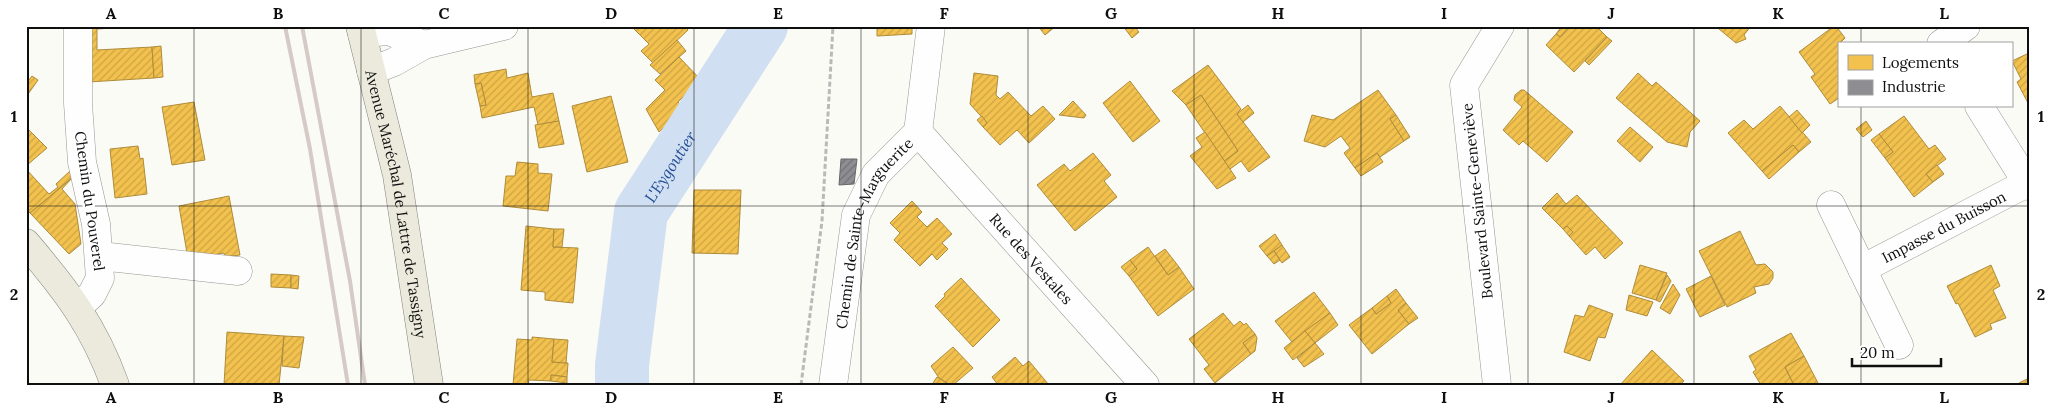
<svg xmlns="http://www.w3.org/2000/svg" width="2055" height="411" font-family="Lora,serif">
	<style>
		.homes { fill: url(#homes-hatch); stroke: #ae8c3b }
		.industry { fill: url(#industry-hatch); stroke: #67676b }
		.lines { fill: none; stroke-linecap: round; stroke-linejoin: round }
		.river { stroke: #d0dff2; stroke-width: 54 }
		.minor-casing { stroke: #959593; stroke-width: 29 }
		.major-casing { stroke: #838380; stroke-width: 29 }
		.path { stroke: #b9b9b8; stroke-width: 3; stroke-dasharray: 5 2.5; stroke-linecap: butt }
		.minor { stroke: #fefefe; stroke-width: 28 }
		.major { stroke: #ebeadc; stroke-width: 28 }
		.rail { stroke: #d6cac6; stroke-width: 4 }
		.grid { fill: none; stroke: #0f0f0f; stroke-width: 1; stroke-opacity: 0.55 }
		.labels { text-anchor: middle; dominant-baseline: central; stroke-width: 5; stroke-linejoin: round; paint-order: stroke }
		.street-label { font-size: 15px; fill: #0f0f0f; stroke: #fff }
		.water-label { font-size: 16px; font-style: italic; fill: #254f95; stroke: #fff }
		.neatline { fill: none; stroke: #0f0f0f; stroke-width: 2 }
		.grid-label { font-size: 16px; text-anchor: middle; font-weight: bold; fill: #0f0f0f }
	</style>
	<defs>
		<pattern id="homes-hatch" width="6" height="6" patternUnits="userSpaceOnUse" patternTransform="scale(1.25)"><rect width="6" height="6" fill="#f2c14e"/><path d="M-1 1l2-2M0 6l6-6M5 7l2-2" fill="none" stroke="#cea543"/></pattern>
		<pattern id="industry-hatch" width="6" height="6" patternUnits="userSpaceOnUse" patternTransform="scale(1.25)"><rect width="6" height="6" fill="#8d8d92"/><path d="M-1 1l2-2M0 6l6-6M5 7l2-2" fill="none" stroke="#727276"/></pattern>
	</defs>
	<rect width="100%" height="100%" fill="#fbfbf6"/>
	<g class="homes">
		<path d="M89,26h25v2l-17,1v21l55,-3 2,31 -66,4z"/>
		<path d="M631,26h54l3,4 -35,33 -12,-12 8,-7z"/>
		<path d="M877,26h35v8l-35,2z"/>
		<path d="M1038,26h18l-11,9z"/>
		<path d="M1123,26h11l5,6 -7,6z"/>
		<path d="M1562,26h8l-10,11 -4,-3z"/>
		<path d="M1570,26h26l11,11 -33,35 -28,-27 10,-11 4,3z"/>
		<path d="M1721,26h30l-7,9 2,4 -10,4 -17,-14z"/>
		<path d="M1834,26h2l9,12 -4,4 1,2h-3v54l-9,6 -19,-27 4,-3 -16,-22z"/>
		<path d="M1607,37l5,4 -23,24 -4,-4z"/>
		<path d="M677,40l9,11 -26,23 -10,-9z"/>
		<path d="M161,46l2,31 -9,1 -2,-31z"/>
		<path d="M2029,53v49l-1,1 -11,-21 4,-3 -9,-18z"/>
		<path d="M679,57l22,23 -23,22 6,6 -25,24 -13,-23 19,-19 -10,-10z"/>
		<path d="M1208,65l33,44 -4,5 33,43 -21,15 -8,-11 -11,8 -6,-8 14,-10 -37,-56 -15,10 -14,-14z"/>
		<path d="M506,69l1,9 21,-5 4,24 21,-4 6,28 -21,4 -4,-18 -52,11 -2,-12 6,-1 -5,-22 -6,1 -1,-9z"/>
		<path d="M974,73l24,3 -2,19 4,4 8,-7 23,24 12,-10 12,13 -26,24 -12,-13 -17,15 -17,-18 4,-4 -17,-19z"/>
		<path d="M1638,73l14,13 4,-4 44,39 -10,11 -3,15 -20,-5 -51,-44z"/>
		<path d="M32,76l6,4 -12,17v-13z"/>
		<path d="M1130,81l30,40 -27,21 -30,-39z"/>
		<path d="M481,83l5,22 -6,1 -5,-22z"/>
		<path d="M1378,90l18,25 -6,4 14,22 -24,16 -3,-4 -22,15 -11,-15 6,-5 -9,-12 -16,11 -21,-6 8,-26 21,5z"/>
		<path d="M1521,90h3l49,42 -26,30 -24,-21 -4,4 -16,-15 19,-23 -8,-7 1,-5z"/>
		<path d="M1201,95l37,56 -14,10 -38,-56z"/>
		<path d="M611,96l17,66 -41,10 -15,-66z"/>
		<path d="M1073,101l13,14 -2,3 -25,-3z"/>
		<path d="M194,102l11,58 -33,5 -10,-58z"/>
		<path d="M1248,105l6,8 -11,9 -6,-8z"/>
		<path d="M1780,106l31,36 -12,10 -6,-7 -31,26 -34,-38 16,-13 9,9z"/>
		<path d="M1797,110l13,15 -8,8 -13,-16z"/>
		<path d="M1396,115l14,22 -6,4 -14,-22z"/>
		<path d="M982,116l5,7 -4,4 -6,-7z"/>
		<path d="M1904,116l25,33 6,-4 11,14 -20,15 7,8 -19,15 -29,-39 8,-6 -14,-18z"/>
		<path d="M559,121l5,23 -25,4 -4,-23z"/>
		<path d="M1866,121l6,9 -9,7 -7,-8z"/>
		<path d="M26,127l21,21 -21,18z"/>
		<path d="M1630,127l23,20 -13,15 -23,-21z"/>
		<path d="M1205,132l31,46 -19,11 -27,-33 12,-9 -6,-9z"/>
		<path d="M1879,134l14,18 -8,6 -14,-18z"/>
		<path d="M1793,145l6,7 -30,27 -7,-8z"/>
		<path d="M138,146l2,13 3,-1 4,36 -32,4 -5,-49z"/>
		<path d="M1093,153l18,22 -7,6 13,16 -42,34 -38,-46 27,-21 6,7z"/>
		<path d="M1377,153l6,9 -22,14 -6,-8z"/>
		<path d="M517,162l21,2v9l14,1 -4,37 -45,-5 3,-30h9z"/>
		<path d="M1937,165l7,9 -11,8 -7,-8z"/>
		<path d="M26,169l23,25 9,-7 -2,-3 14,-13 2,7 -42,35 -4,-4z"/>
		<path d="M72,178l-10,11 13,15 6,40 -12,10 -39,-41z"/>
		<path d="M694,190h47l-3,64 -46,-1z"/>
		<path d="M1557,193l9,11 11,-9 46,48 -18,16 -10,-12 -9,8 -17,-19 4,-4 -6,-6 -4,3 -21,-21z"/>
		<path d="M229,196l11,59 -15,2 -1,-4 -36,6 -9,-53z"/>
		<path d="M912,201l10,11 -5,5 10,10 10,-9 15,16 -10,9 6,6 -11,11 -5,-6 -12,12 -26,-26 6,-7 -10,-10z"/>
		<path d="M526,226l28,3 -1,18 25,1 -5,55 -28,-3v-8l-24,-2z"/>
		<path d="M1567,226l6,6 -4,4 -6,-7z"/>
		<path d="M554,229h10l-2,18h-9z"/>
		<path d="M1740,231l16,34 9,-1 8,8v6l-4,6 -15,3 2,6 -29,14 -28,-56z"/>
		<path d="M1275,234l7,11 -15,11 -8,-10z"/>
		<path d="M1282,245l8,12 -8,6 -8,-12z"/>
		<path d="M1148,247l20,28 11,-8 15,22 -36,27 -29,-40 8,-7 -7,-9z"/>
		<path d="M1165,249l14,18 -11,8 -13,-19z"/>
		<path d="M1274,251l6,9 -6,4 -7,-8z"/>
		<path d="M1130,260l7,9 -8,7 -8,-9z"/>
		<path d="M1640,265l27,8 -11,27 -24,-7z"/>
		<path d="M1991,265l9,21 -7,4 13,28 -16,6 2,5 -17,8 -17,-34 -2,1 -9,-18z"/>
		<path d="M271,274l20,1v13l-20,-1z"/>
		<path d="M291,275l8,1 -1,13 -7,-1z"/>
		<path d="M1667,275l4,6 -11,21 -4,-2z"/>
		<path d="M1711,276l14,29 -25,12 -14,-28z"/>
		<path d="M961,278l39,42 -27,27 -38,-41 10,-10 -1,-2z"/>
		<path d="M1673,284l7,11 -10,19 -10,-6z"/>
		<path d="M1396,289l10,14 -8,7 11,14 -37,30 -23,-29 23,-17 4,6 15,-11 -4,-7z"/>
		<path d="M1314,292l16,21 -38,29 -17,-21z"/>
		<path d="M1629,295l24,7 -6,14 -21,-6z"/>
		<path d="M1387,296l4,7 -15,11 -4,-6z"/>
		<path d="M1406,303l12,15 -9,6 -11,-14z"/>
		<path d="M1589,305l24,9 -8,24 -7,-1 -8,24 -26,-9 11,-37 9,2z"/>
		<path d="M1223,313l11,13 6,-5 4,4 2,-2 9,11 -12,9 8,11 -36,29 -11,-14 5,-4 -20,-26z"/>
		<path d="M1330,313l8,12 -23,18 -10,-12z"/>
		<path d="M1305,331l10,12 -22,17 -9,-12z"/>
		<path d="M227,332l57,4 -5,49h-55z"/>
		<path d="M1791,333l13,23 -19,11 9,18h-33l-8,-13 3,-2 -7,-14z"/>
		<path d="M1255,334l2,4 -2,13 -4,3 -8,-11z"/>
		<path d="M284,336l20,1 -5,31 -17,-2z"/>
		<path d="M532,337l22,2 -2,23 16,1 -1,14 -16,-2v6l-22,-1 -1,5h-15l4,-46 15,1z"/>
		<path d="M554,339l14,1 -2,23 -14,-1z"/>
		<path d="M1315,343l9,11 -20,13 -7,-9z"/>
		<path d="M953,347l20,21 -20,17h-3l-11,-7 -8,-12z"/>
		<path d="M1652,350l32,31 -4,4h-60z"/>
		<path d="M1804,356l15,29h-25l-9,-18z"/>
		<path d="M1015,357l8,9 6,-5 20,24h-51l-6,-8z"/>
		<path d="M551,375l16,2v6l-16,-2z"/>
		<path d="M937,377l2,1 11,7h-14l-3,-2z"/>
		<path d="M2029,378v7h-9l-1,-2z"/>
	</g>
	<path class="industry" d="M841,159h16l-3,25 -15,1z"/>
	<g class="lines">
		<path class="river" id="s1" d="M622,385v-20l19,-153 120,-186"/>
		<defs>
			<g id="minor">
				<path d="M362,33l27,-2 35,14"/>
				<path d="M1941,44l25,-18"/>
				<path d="M371,71l23,-9 30,-17 80,-19"/>
				<path d="M1979,106l50,80"/>
				<path id="s2" d="M918,132l227,253"/>
				<path d="M1831,205l68,140"/>
				<path d="M100,256l138,15"/>
				<path id="s3" d="M1862,269l165,-86"/>
				<path d="M78,307l14,-13 8,-16 -4,-54 -14,-62 -4,-59v-77"/>
				<path id="s4" d="M833,385l23,-170 20,-41 42,-42 13,-106"/>
				<path d="M1497,385l-33,-300 36,-59"/>
			</g>
			<g id="major">
				<path id="s5" d="M360,26l37,149 32,210"/>
				<path d="M26,243c40,47 68,83 89,142"/>
			</g>
		</defs>
		<use href="#minor" class="minor-casing"/>
		<use href="#major" class="major-casing"/>
		<path class="path" d="M801,385l21,-164 11,-195"/>
		<use href="#minor" class="minor"/>
		<use href="#major" class="major"/>
		<g class="rail">
			<path d="M285,26l25,123 38,236"/>
			<path d="M302,26l48,255 15,104"/>
		</g>
	</g>
	<path class="grid" d="M194,26v359M361,26v359M528,26v359M694,26v359M861,26v359M1028,26v359M1194,26v359M1361,26v359M1528,26v359M1694,26v359M1861,26v18M1861,106v279M26,206h2003"/>
	<g class="labels">
		<g class="street-label">
			<text transform="translate(90 201) rotate(82)">Chemin du Pouverel</text>
			<text transform="translate(1477 201) rotate(-96)">Boulevard Sainte-Geneviève</text>
			<text stroke="none"><textPath href="#s5" startOffset="182">Avenue Maréchal de Lattre de Tassigny</textPath></text>
			<text stroke="none"><textPath href="#s3" startOffset="92">Impasse du Buisson</textPath></text>
			<text stroke="none"><textPath href="#s4" startOffset="161">Chemin de Sainte-Marguerite</textPath></text>
			<text stroke="none"><textPath href="#s2" startOffset="170">Rue des Vestales</textPath></text>
		</g>
		<g class="water-label">
			<text stroke="none"><textPath href="#s1" startOffset="228">L'Eygoutier</textPath></text>
		</g>
	</g>
	<rect width="2055" height="411" fill="none" stroke="#ffffff" stroke-width="55"/>
	<rect x="1838" y="42" width="175" height="65" fill="#ffffff" stroke="#9f9f9f"/>
	<rect x="1848" y="55" width="25" height="15" fill="#f2c14e" stroke="#9f9f9f"/>
	<text x="1882" y="68" font-size="15" fill="#0f0f0f">Logements</text>
	<rect x="1848" y="80" width="25" height="15" fill="#8d8d92" stroke="#9f9f9f"/>
	<text x="1882" y="92" font-size="15" fill="#0f0f0f">Industrie</text>
	<path d="M1852 358v8h89v-8" fill="none" stroke="#0f0f0f" stroke-width="2.5"/>
	<text x="1860" y="358" font-size="15" fill="#0f0f0f" stroke="#ffffff" stroke-width="4" paint-order="stroke">20 m</text>
	<rect x="28" y="28" width="2000" height="356" class="neatline"/>
	<g class="grid-label">
		<text x="111" y="19">A</text>
		<text x="278" y="19">B</text>
		<text x="444" y="19">C</text>
		<text x="611" y="19">D</text>
		<text x="778" y="19">E</text>
		<text x="944" y="19">F</text>
		<text x="1111" y="19">G</text>
		<text x="1278" y="19">H</text>
		<text x="1444" y="19">I</text>
		<text x="1611" y="19">J</text>
		<text x="1778" y="19">K</text>
		<text x="1944" y="19">L</text>
		<text x="14" y="122">1</text>
		<text x="2041" y="122">1</text>
		<text x="14" y="300">2</text>
		<text x="2041" y="300">2</text>
		<text x="111" y="403">A</text>
		<text x="278" y="403">B</text>
		<text x="444" y="403">C</text>
		<text x="611" y="403">D</text>
		<text x="778" y="403">E</text>
		<text x="944" y="403">F</text>
		<text x="1111" y="403">G</text>
		<text x="1278" y="403">H</text>
		<text x="1444" y="403">I</text>
		<text x="1611" y="403">J</text>
		<text x="1778" y="403">K</text>
		<text x="1944" y="403">L</text>
	</g>
</svg>
